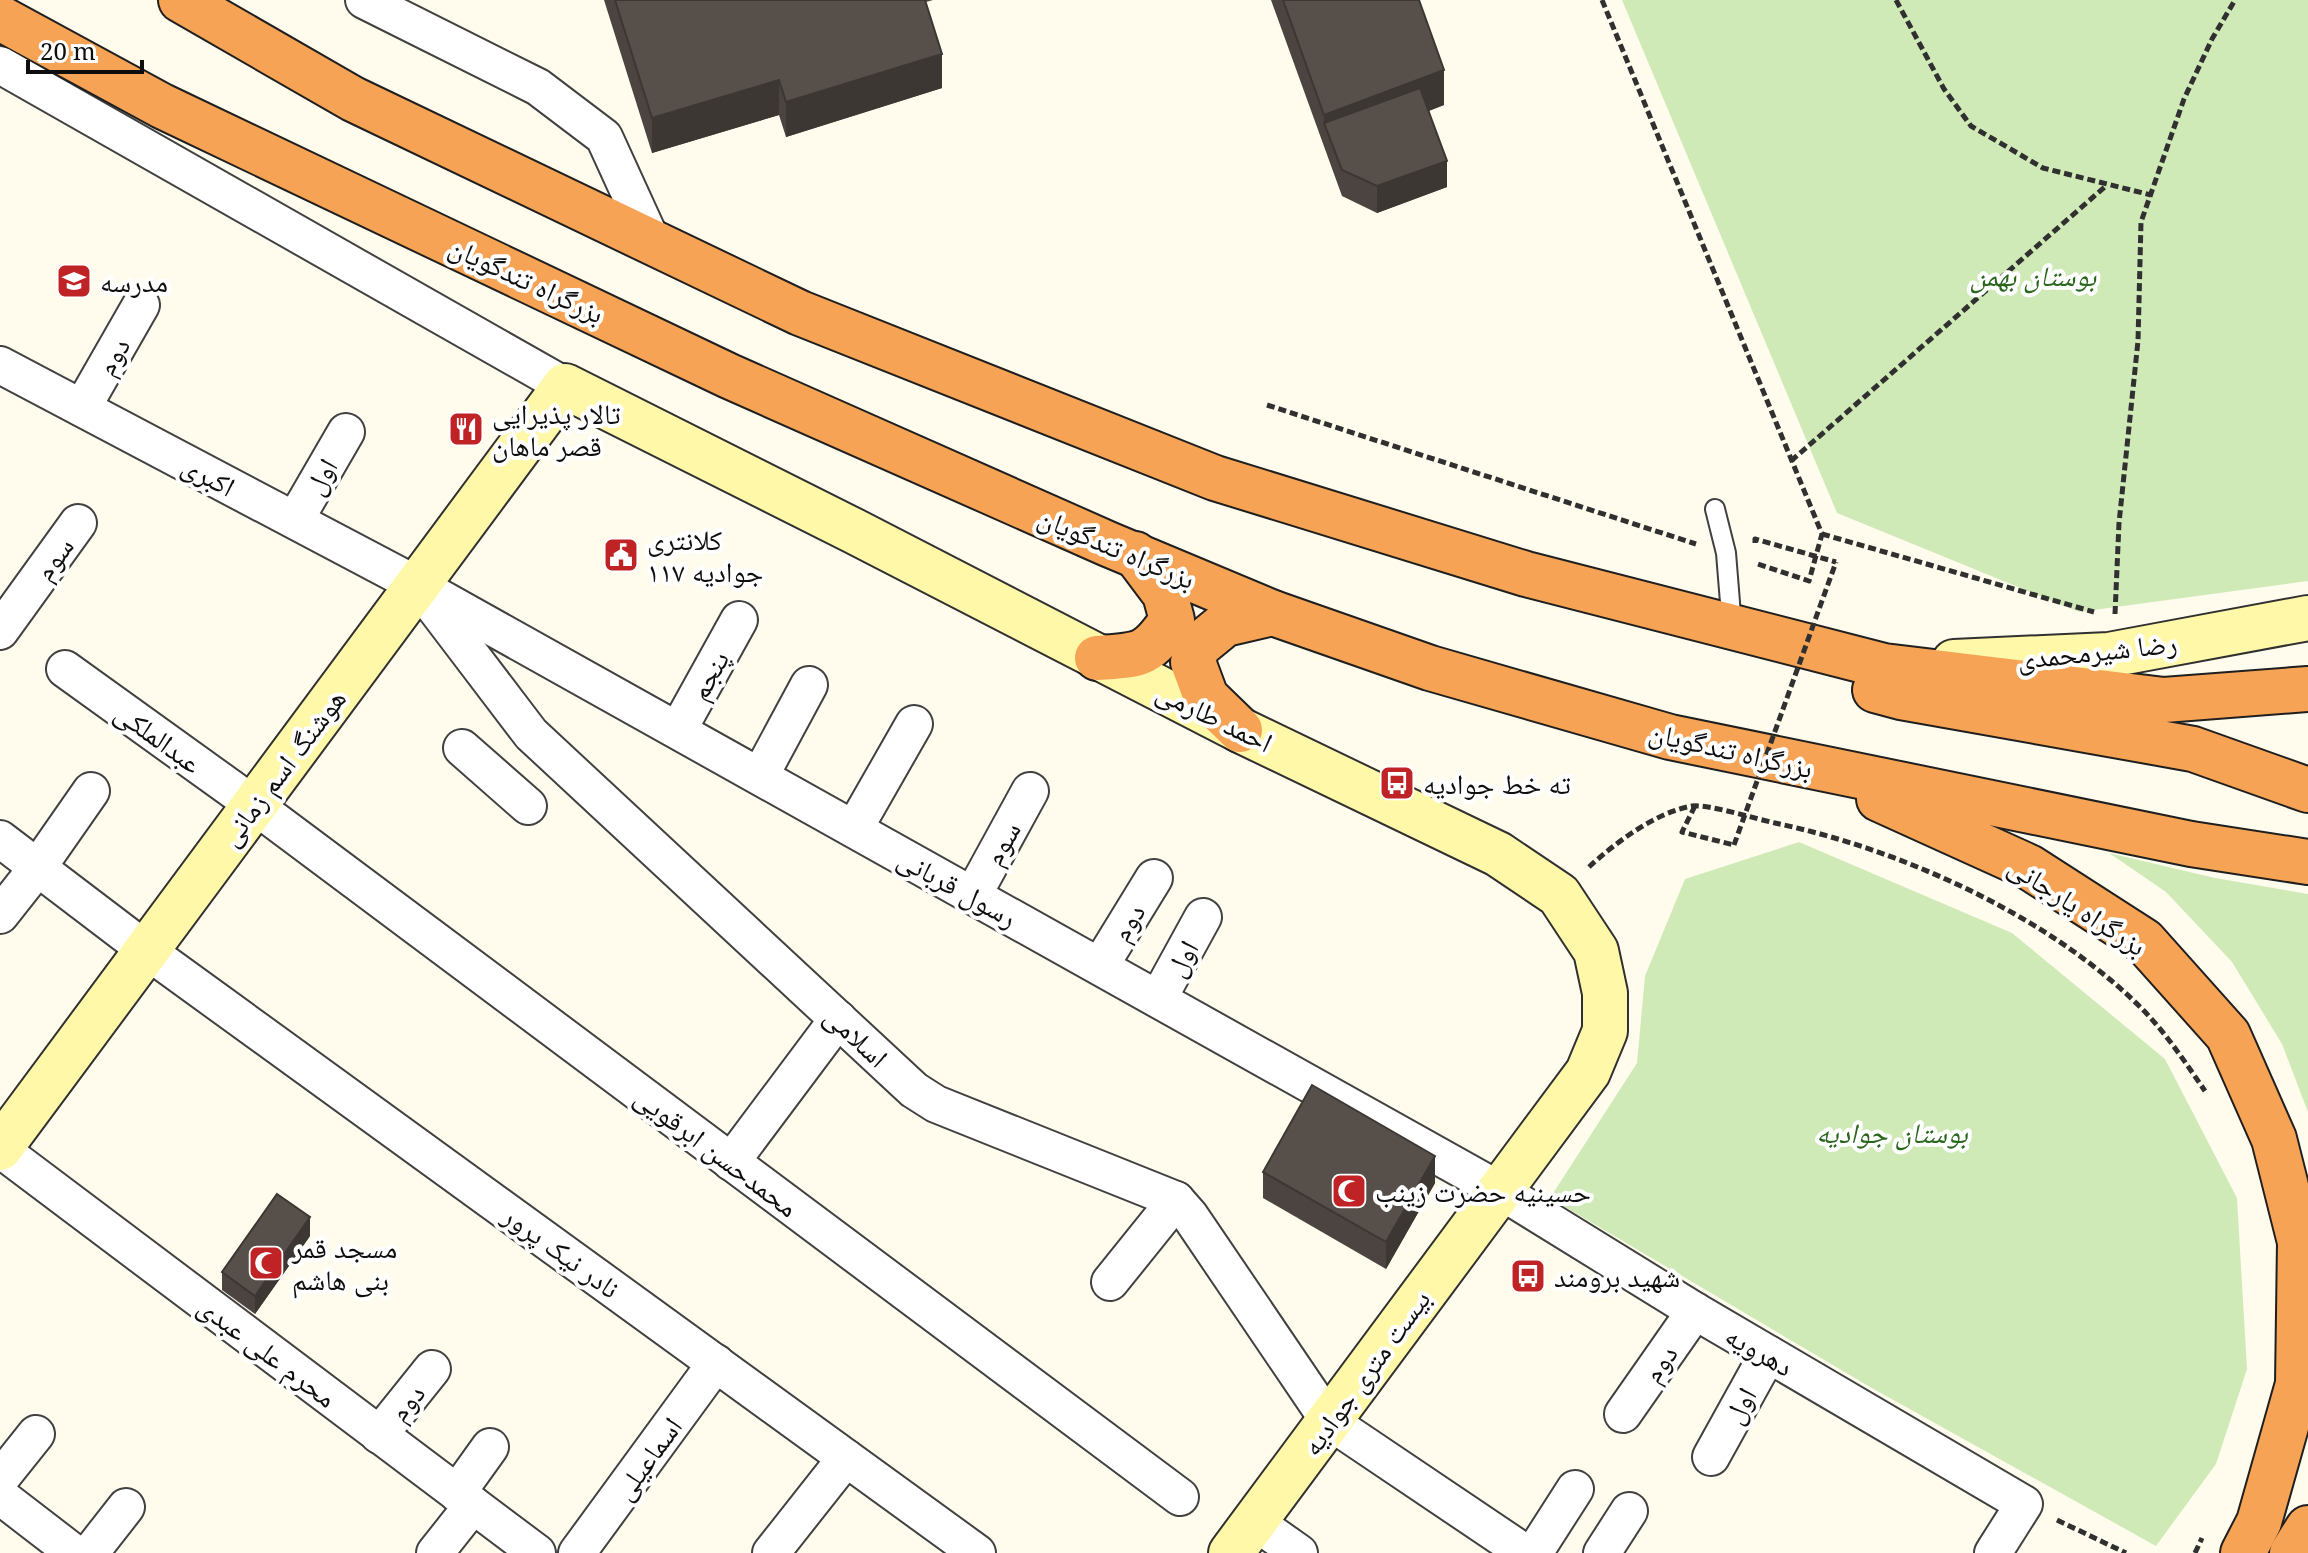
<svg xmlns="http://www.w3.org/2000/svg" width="2308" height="1553" font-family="'Noto Serif','Noto Naskh Arabic',serif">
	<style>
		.green { fill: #d0eab7 }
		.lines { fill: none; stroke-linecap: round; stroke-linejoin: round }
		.lane-casing { stroke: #414141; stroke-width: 22 }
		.street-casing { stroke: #414141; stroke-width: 40 }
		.secondary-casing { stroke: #303030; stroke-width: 48 }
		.highway-casing { stroke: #1f1f1f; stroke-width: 48 }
		.path { stroke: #303030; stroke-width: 5; stroke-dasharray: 8 4; stroke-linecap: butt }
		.lane { stroke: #fff; stroke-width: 18 }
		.street { stroke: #fff; stroke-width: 36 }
		.secondary { stroke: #fff8a9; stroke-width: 44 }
		.highway { stroke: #f7a355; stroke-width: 44 }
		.path-bridge { stroke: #303030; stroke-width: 5; stroke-dasharray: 8 4; stroke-linecap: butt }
		.wall { fill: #4b4440 }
		.shaded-wall { fill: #3d3734 }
		.building { fill: #574f4a; stroke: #3d3734; stroke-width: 2 }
		.labels { text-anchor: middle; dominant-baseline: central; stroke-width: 8; stroke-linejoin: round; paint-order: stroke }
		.park-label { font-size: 28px; font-style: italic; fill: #2a671d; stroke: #fff }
		.street-label { font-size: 28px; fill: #0e0e0e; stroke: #fff }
		.poi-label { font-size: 28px; fill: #0e0e0e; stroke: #fff; text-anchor: start }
	</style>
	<rect width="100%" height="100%" fill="#fffcee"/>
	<g class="green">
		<path d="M1622,0h686v581l-229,31 -242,-99z"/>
		<path d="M1799,842l213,91 153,126 72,139 10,171 -31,95 -60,82 -286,-159 -320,-189 87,-135 8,-87 40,-97z"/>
		<path d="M2109,853l106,25 93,16v218l-26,-68 -50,-82 -66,-70z"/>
	</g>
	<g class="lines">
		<defs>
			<path id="lane" d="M1715,509l11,44 6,74"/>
			<g id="street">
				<path d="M364,0l174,87 66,50 48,105"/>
				<path d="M0,65l565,321"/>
				<path d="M0,365l417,220 1082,605 196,121 329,193 -31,49"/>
				<path d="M82,408l59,-103"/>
				<path d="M295,520l51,-88"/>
				<path d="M426,596l105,138 383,356 22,14 240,96 14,16 139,205 196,132"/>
				<path d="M0,631l78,-108"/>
				<path d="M65,669l189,136 926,692"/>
				<path d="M678,730l61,-110"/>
				<path d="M462,748l66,58"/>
				<path d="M760,776l49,-91"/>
				<path d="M854,829l60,-105"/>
				<path d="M0,839l146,111 831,603"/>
				<path d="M973,895l57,-104"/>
				<path d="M0,915l38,-48 53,-76"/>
				<path d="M1100,966l54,-88"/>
				<path d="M1158,999l45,-82"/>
				<path d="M0,1149l537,404"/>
				<path d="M731,1162l107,-143"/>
				<path d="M1110,1282l66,-82"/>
				<path d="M1623,1414l72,-103"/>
				<path d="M379,1435l53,-66"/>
				<path d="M1711,1457l57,-103"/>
				<path d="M0,1479l36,-45"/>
				<path d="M457,1493l33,-46"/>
				<path d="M0,1496l74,57"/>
				<path d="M1255,1522l44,31"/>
				<path d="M90,1553l36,-46"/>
				<path d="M435,1553l38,-48"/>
				<path d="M577,1553l139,-190"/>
				<path d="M771,1553l75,-95"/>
				<path d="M1534,1553l41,-64"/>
				<path d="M1602,1553l27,-42"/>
			</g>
			<g id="secondary">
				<path d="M1954,662l155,-7 199,-37"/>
				<path d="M0,1148l565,-762 289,145 386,199 258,124 61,41 37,56 9,42v38l-17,41 -357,481"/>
			</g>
			<g id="highway">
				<path d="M181,0l172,99 447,214 415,165 311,96 358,92 280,34 144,-11"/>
				<path d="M0,18l162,88 567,270 379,168 165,69 157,55 240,69 521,107 117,18"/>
				<path d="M1097,658c43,-3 50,-1 75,-38l-7,-26 -30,-40"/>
				<path d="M1875,690l26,7 292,52 115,41"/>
				<path d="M1240,730l-34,-33 -13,-35 4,-15 28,-23 48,-11"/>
				<path d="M1879,799l150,68 115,74 84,94 46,104 26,103 -2,142 -39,138 -16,31"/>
				<path d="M2292,1553l16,-25"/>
			</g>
		</defs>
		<use href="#lane" class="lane-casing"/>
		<use href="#street" class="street-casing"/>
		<use href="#secondary" class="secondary-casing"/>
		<use href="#highway" class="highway-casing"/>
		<g class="path">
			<path d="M1602,0l220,534 -13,47 -54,-18"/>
			<path d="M1896,0l48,89 27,37 72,42 108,27"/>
			<path d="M1267,405l429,139"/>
			<path d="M1791,461l316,-276"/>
			<path d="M1822,534l272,78"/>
			<path d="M1755,543v-4l81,23"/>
			<path d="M2115,614l4,-91 19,-182 3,-119 43,-123 28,-60 23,-39"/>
			<path d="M1695,806l-13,26 52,13"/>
			<path d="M1589,867c26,-24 67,-55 103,-61 17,-2 64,13 83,17 124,26 267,90 359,178 28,26 49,58 71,90"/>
			<path d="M2057,1520l69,33"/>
			<path d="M2195,1553l7,-15"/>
		</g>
		<use href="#lane" class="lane"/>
		<use href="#street" class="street"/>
		<use href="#secondary" class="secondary"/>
		<use href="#highway" class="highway"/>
		<path class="path-bridge" d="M1734,845l102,-283"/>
	</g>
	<g class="wall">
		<path d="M604,0h329l-7,2 16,86 -156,49 -7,-22 -127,38z"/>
		<path d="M1271,0h148l25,105 -15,6 18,76 -70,26 -35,-17z"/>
		<path d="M1263,1172l172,11 -49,86 -123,-71z"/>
		<path d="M310,1236l-55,78 -33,-24v-18z"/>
	</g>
	<g class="shaded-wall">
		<path d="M942,54v34l-156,49v-35z"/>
		<path d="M1444,70v35l-111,41 -9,-23v-8z"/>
		<path d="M779,80v35l-127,38v-35z"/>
		<path d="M1447,161v26l-70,26v-27z"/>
		<path d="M1435,1156v27l-49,86v-27z"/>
		<path d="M310,1217v19l-55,78v-18z"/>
	</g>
	<g class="building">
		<path d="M615,0h310l17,54 -156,48 -7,-22 -127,38z"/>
		<path d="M1283,0h136l25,70 -120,45z"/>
		<path d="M1420,88l27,73 -70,25 -35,-16 -18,-47z"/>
		<path d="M1312,1085l123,71 -49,86 -123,-70z"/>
		<path d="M277,1194l33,23 -55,79 -33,-24z"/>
	</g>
	<defs>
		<symbol id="school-square" viewBox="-11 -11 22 22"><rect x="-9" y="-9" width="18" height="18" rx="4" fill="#c02326" stroke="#fff"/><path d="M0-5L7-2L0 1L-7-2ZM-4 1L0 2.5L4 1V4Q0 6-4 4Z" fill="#fff"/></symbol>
		<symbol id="restaurant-square" viewBox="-11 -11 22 22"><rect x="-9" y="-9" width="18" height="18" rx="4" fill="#c02326" stroke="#fff"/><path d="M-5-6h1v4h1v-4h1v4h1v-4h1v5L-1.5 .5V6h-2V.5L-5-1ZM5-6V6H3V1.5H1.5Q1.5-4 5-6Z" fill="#fff"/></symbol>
		<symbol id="civic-square" viewBox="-11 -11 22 22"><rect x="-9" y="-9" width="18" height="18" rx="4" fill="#c02326" stroke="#fff"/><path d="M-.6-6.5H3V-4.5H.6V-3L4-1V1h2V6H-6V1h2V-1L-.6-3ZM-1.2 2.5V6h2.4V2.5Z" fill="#fff"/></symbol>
		<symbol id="bus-square" viewBox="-11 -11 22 22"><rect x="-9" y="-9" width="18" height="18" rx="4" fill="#c02326" stroke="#fff"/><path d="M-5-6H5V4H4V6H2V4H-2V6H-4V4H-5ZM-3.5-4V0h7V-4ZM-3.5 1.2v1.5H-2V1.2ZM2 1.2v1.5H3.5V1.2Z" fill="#fff"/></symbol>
		<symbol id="mosque-square" viewBox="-11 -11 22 22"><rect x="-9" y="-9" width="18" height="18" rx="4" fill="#c02326" stroke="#fff"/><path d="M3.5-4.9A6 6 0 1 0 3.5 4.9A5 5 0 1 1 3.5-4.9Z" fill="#fff"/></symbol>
	</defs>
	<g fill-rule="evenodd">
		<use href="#school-square" x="54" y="261" width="40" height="40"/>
		<use href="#restaurant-square" x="446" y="409" width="40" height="40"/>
		<use href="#civic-square" x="601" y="535" width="40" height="40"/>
		<use href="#bus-square" x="1377" y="763" width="40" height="40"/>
		<use href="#mosque-square" x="1329" y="1171" width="40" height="40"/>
		<use href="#mosque-square" x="246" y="1243" width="40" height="40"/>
		<use href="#bus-square" x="1508" y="1256" width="40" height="40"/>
	</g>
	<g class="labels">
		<g class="park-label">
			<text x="2033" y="275">بوستان بهمن</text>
			<text x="1892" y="1132">بوستان جوادیه</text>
		</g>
		<g class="street-label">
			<text transform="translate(527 279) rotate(25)">بزرگراه تندگویان</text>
			<text transform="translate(112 356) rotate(-60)">دوم</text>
			<text transform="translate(209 475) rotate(28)">اکبری</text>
			<text transform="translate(320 476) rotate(-60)">اول</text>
			<text transform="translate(1117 547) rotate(23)">بزرگراه تندگویان</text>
			<text transform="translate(53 558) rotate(-54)">سوم</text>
			<text transform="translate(2097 650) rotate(-6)">رضا شیرمحمدی</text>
			<text transform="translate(708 675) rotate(-61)">پنجم</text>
			<text transform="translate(1215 716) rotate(26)">احمد طارمی</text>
			<text transform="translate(159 737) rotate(36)">عبدالملکی</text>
			<text transform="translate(1731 749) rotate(13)">بزرگراه تندگویان</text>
			<text transform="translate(282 767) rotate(-53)">هوشنگ اسم زمانی</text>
			<text transform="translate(1001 843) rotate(-61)">سوم</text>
			<text transform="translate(958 887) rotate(29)">رسول قربانی</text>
			<text transform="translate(2078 905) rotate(33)">بزرگراه یارجانی</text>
			<text transform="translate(1127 922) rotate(-59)">دوم</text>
			<text transform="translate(1181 958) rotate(-61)">اول</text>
			<text transform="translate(857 1036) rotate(43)">اسلامی</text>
			<text transform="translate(717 1151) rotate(37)">محمدحسن ابرقویی</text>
			<text transform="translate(562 1251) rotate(36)">نادر نیک پرور</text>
			<text transform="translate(1760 1350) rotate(30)">دهرویه</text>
			<text transform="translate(268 1351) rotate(37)">محرم علی عبدی</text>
			<text transform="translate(1659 1363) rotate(-55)">دوم</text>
			<text transform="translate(1365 1372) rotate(-54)">بیست متری جوادیه</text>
			<text transform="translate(406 1402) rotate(-51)">دوم</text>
			<text transform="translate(1739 1405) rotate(-61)">اول</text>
			<text transform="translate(647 1458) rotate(-54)">اسماعیلی</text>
		</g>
		<g class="poi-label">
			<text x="100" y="281">مدرسه</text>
			<text x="492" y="413">تالار پذیرایی<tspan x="492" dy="32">قصر ماهان</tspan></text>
			<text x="647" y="539">کلانتری<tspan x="647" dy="32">۱۱۷ جوادیه</tspan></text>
			<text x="1423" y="783">ته خط جوادیه</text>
			<text x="1375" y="1191">حسینیه حضرت زینب</text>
			<text x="292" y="1247">مسجد قمر<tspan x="292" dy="32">بنی هاشم</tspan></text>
			<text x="1554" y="1276">شهید برومند</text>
		</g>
	</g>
	<path d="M28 60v12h114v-12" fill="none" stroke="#0e0e0e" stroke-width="4"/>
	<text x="40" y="60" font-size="24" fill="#0e0e0e" stroke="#ffffff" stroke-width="6" paint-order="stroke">20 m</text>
</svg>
